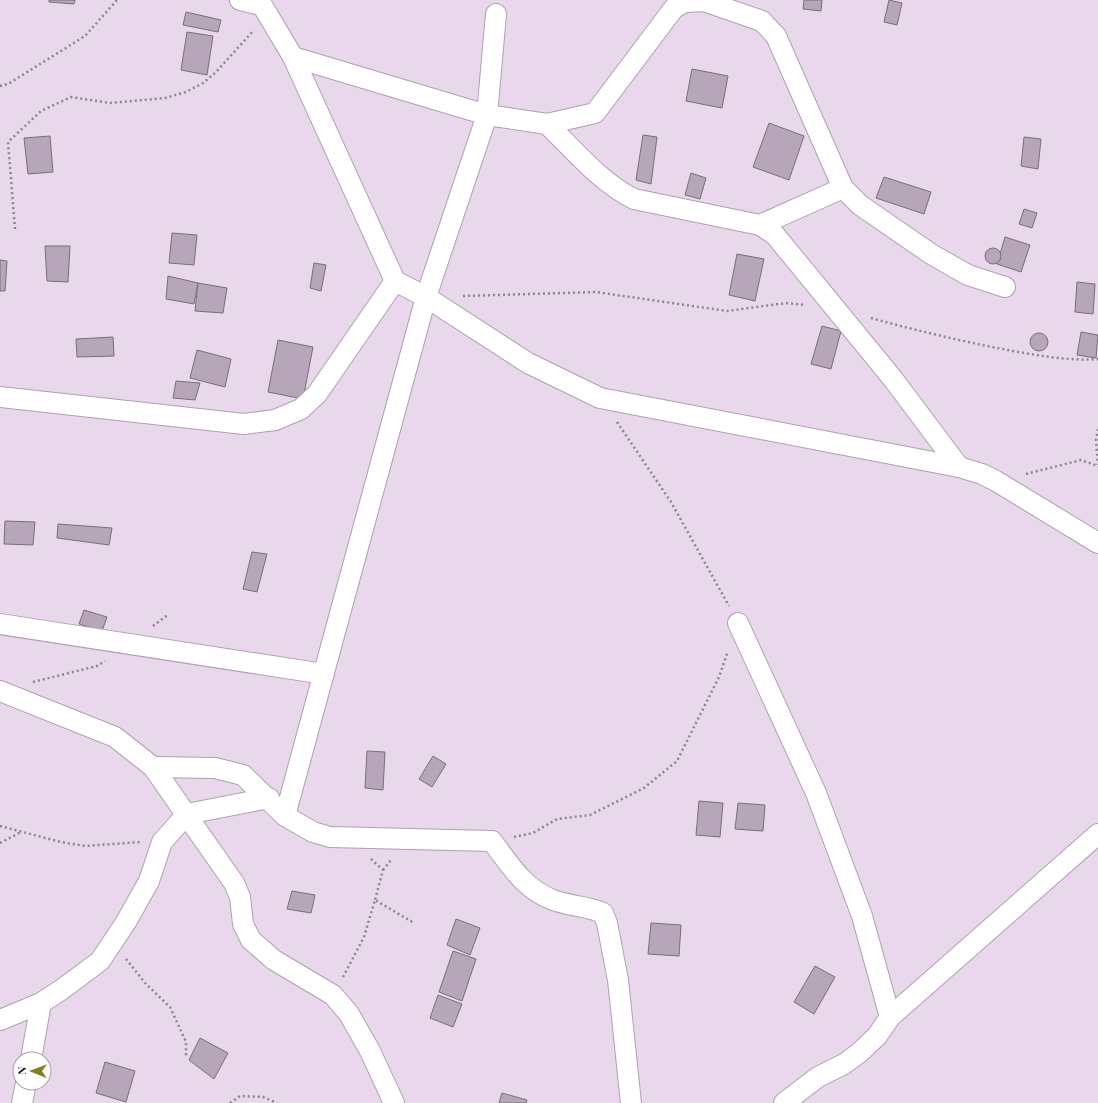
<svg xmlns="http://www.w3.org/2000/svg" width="1098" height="1103" font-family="'Playfair Display',serif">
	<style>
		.building { fill: #b7a6b9; stroke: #7b6c7d }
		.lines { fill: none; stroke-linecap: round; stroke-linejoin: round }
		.minor-casing { stroke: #b09fb2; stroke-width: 22 }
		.path { stroke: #8f8290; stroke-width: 2.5; stroke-dasharray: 2 3; stroke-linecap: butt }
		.minor { stroke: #fff; stroke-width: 20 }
	</style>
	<rect width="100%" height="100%" fill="#e9d8eb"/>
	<g class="building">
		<path d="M49,0h26l-1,4 -25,-2z"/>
		<path d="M804,0h18l-1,11 -18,-2z"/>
		<path d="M889,0l13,3 -5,22 -13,-3z"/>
		<path d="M186,12l35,8 -3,12 -35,-7z"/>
		<path d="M187,32l26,4 -6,39 -26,-5z"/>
		<path d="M692,69l36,7 -6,32 -36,-7z"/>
		<path d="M769,123l35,13 -15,44 -36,-13z"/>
		<path d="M643,135l14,2 -6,47 -15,-4z"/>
		<path d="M50,136l3,36 -25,2 -4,-36z"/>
		<path d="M1024,137l17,2 -3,30 -17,-3z"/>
		<path d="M691,173l15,5 -6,21 -15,-4z"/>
		<path d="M884,177l47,15 -7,22 -48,-16z"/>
		<path d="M1024,209l13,4 -5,15 -13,-4z"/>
		<path d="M172,233l25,2 -3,30 -25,-2z"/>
		<path d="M1005,237l25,8 -9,27 -24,-8z"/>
		<path d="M45,246h25l-2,36 -21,-1z"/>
		<circle cx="993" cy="256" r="8"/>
		<path d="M737,254l27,5 -9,42 -26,-6z"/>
		<path d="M0,260l7,1 -2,30h-5z"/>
		<path d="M314,263l12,2 -5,26 -11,-3z"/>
		<path d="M168,276l30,7 -4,21 -28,-5z"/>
		<path d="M1077,282l18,2 -2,30 -18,-2z"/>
		<path d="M198,283l29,5 -4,25 -28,-2z"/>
		<path d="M822,326l19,5 -10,38 -20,-5z"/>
		<path d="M1081,332l17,3 -2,23 -19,-3z"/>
		<circle cx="1039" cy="342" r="9"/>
		<path d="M113,337l1,19 -37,1 -1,-18z"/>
		<path d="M278,340l35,7 -10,52 -35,-7z"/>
		<path d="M197,350l34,9 -6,28 -35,-9z"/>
		<path d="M176,381l24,2 -5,17 -22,-2z"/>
		<path d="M5,521l30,1 -2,23 -29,-1z"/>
		<path d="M58,524l54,4 -3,17 -52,-7z"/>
		<path d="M252,552l15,2 -10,38 -14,-3z"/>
		<path d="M84,610l23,7 -5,14 -23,-7z"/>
		<path d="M367,751l18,1 -2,38 -18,-2z"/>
		<path d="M433,756l13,8 -14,23 -13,-8z"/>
		<path d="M699,801l24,2 -3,34 -24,-2z"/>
		<path d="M738,803l27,2 -2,26 -28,-2z"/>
		<path d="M292,891l23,4 -4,18 -24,-4z"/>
		<path d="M456,919l24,9 -10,27 -23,-10z"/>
		<path d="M651,923l30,2 -2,31 -31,-2z"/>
		<path d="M453,951l23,8 -14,42 -23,-9z"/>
		<path d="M815,966l20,11 -21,37 -20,-12z"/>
		<path d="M438,995l24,9 -9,23 -23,-9z"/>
		<path d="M200,1038l28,15 -14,26 -25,-19z"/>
		<path d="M105,1062l30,9 -9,31 -30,-9z"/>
		<path d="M502,1093l25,7 -1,3h-27z"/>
	</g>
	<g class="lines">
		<defs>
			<g id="minor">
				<path d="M240,0l22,5 31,52 102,224 31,16 102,66 72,35 359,69 23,7 14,7 102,62"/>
				<path d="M293,57l194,58 60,9 48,-11 79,-105 11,-6 19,-1 58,20 14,15 67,152 17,17 71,49 37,21 37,12"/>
				<path d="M547,124c27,26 53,58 87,75l126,26 15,10 118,144 66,88"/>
				<path d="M760,225l83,-37"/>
				<path d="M0,397l244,27 31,-4 26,-11 16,-15 78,-113"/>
				<path d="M738,623l78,170 46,123 28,101"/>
				<path d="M0,624l324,50"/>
				<path d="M0,691l115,46 38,30 81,116 6,14 3,27 8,16 23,20 59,35 16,19 21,37 24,52"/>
				<path d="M153,767l62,1 28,7 42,41 28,16 17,5 162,4c18,24 32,48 61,59 16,6 34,6 50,13l4,10 11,57 13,123"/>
				<path d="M285,816l141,-519 61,-182 9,-101"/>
				<path d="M0,1020l41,-17 20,-13 39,-29 26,-39 23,-41 13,-39 25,-28 82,-16"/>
				<path d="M31,1059l10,-56"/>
				<path d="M22,1103l4,-20"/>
				<path d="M784,1103l34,-26 26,-13 15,-11 18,-17 13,-19 208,-183"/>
			</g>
		</defs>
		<use href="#minor" class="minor-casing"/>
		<g class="path">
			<path d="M0,86l8,-2 77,-48 32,-36"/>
			<path d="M15,229l-7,-87 33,-31 30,-14 39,6 55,-5 21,-6 17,-9 13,-11 38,-42"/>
			<path d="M463,296l133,-4 131,19 59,-8 19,2"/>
			<path d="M871,318c47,13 94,24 142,33 28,5 56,10 85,8"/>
			<path d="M617,422l54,80 58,104"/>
			<path d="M1098,429l-2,11 2,25"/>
			<path d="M1026,474l55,-14 17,6"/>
			<path d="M153,626l16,-12"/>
			<path d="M33,682l64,-16 8,-5"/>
			<path d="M0,826l61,16 24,4 56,-4"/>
			<path d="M514,837l19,-4 24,-14 33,-4 54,-27 33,-27 42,-84 9,-26"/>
			<path d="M0,843l21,-11"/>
			<path d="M371,859l12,11 -8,30"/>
			<path d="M383,870l8,-10"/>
			<path d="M126,959l20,25 24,23 16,35v15"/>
			<path d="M343,977l21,-40 11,-37 39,23"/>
			<path d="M230,1103l10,-7 23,1 14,6"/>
		</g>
		<use href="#minor" class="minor"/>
	</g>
	<g transform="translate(32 1071) rotate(271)"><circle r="19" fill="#ffffff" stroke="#a6a3a6"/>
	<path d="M0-3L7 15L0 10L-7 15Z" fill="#847e25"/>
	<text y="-6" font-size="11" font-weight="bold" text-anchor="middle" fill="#201920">N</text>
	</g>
</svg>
